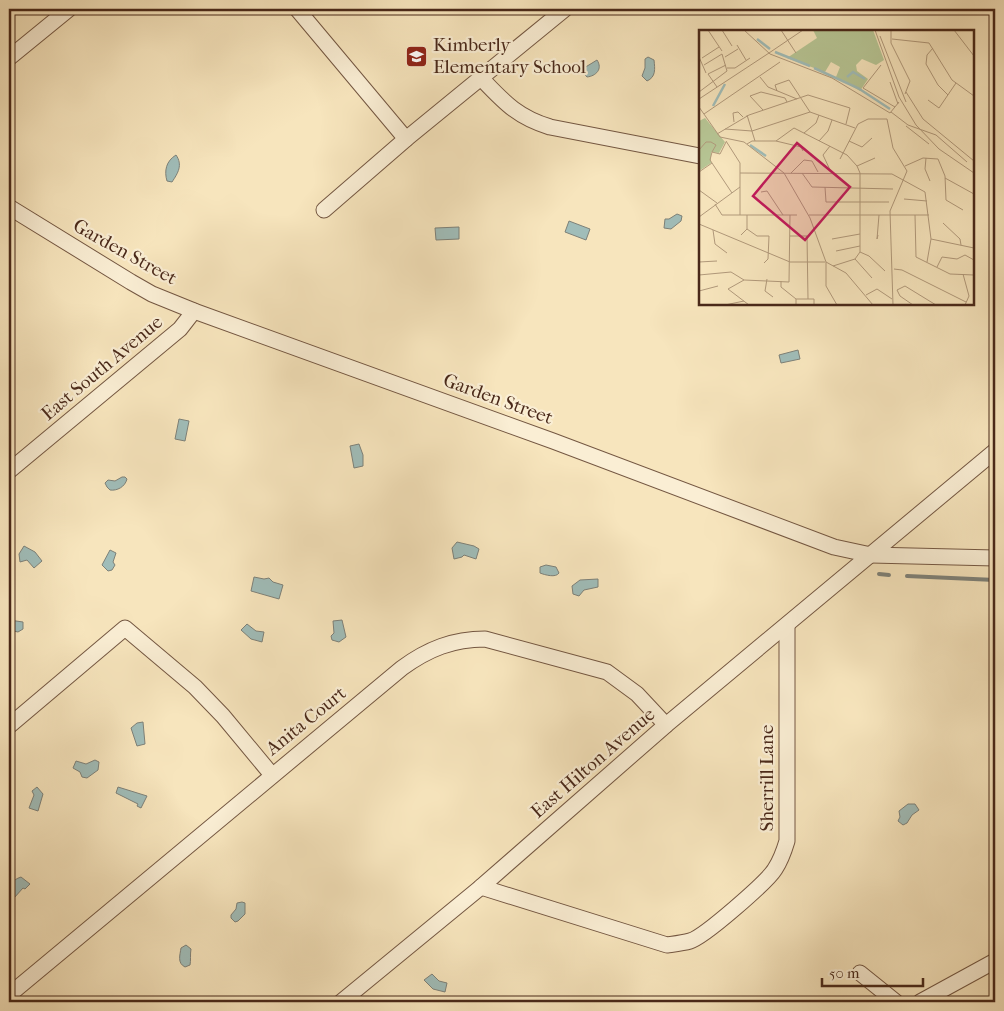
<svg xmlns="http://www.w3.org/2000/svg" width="1004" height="1011" font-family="'IM FELL French Canon',serif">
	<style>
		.water { fill: #a0bdb9; stroke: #7d8179 }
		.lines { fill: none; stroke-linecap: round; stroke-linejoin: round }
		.stream { stroke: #7d8179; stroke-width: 4 }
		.minor-casing { stroke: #745742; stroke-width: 17 }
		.minor { stroke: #faeed4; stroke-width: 15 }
		.labels { text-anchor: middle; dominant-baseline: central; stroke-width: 4.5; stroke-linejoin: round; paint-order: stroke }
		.poi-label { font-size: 19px; fill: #492819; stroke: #faeed4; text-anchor: start }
		.street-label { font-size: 19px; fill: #492819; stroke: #faeed4 }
		.inset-river { fill: none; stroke: #a0bdb9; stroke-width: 2.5 }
		.inset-road { fill: none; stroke: #b1997b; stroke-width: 1 }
		.view { fill: #c2185b; fill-opacity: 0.15; stroke: #c2185b; stroke-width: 2.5 }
		.inset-edge { fill: none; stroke: #492819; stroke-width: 2.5 }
	</style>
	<rect width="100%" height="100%" fill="#f7e5bd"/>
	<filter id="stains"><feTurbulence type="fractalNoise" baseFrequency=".004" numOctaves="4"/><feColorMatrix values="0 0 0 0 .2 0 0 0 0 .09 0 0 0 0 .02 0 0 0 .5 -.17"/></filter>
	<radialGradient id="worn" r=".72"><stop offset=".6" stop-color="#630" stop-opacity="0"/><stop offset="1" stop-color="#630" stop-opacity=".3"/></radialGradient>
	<g class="water">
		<path d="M648,57l6,3c1,9 2,17 -7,21l-5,-5 3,-8v-9z"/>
		<path d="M597,60c6,9 -1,16 -10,17l-3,-3v-6z"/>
		<path d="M176,155c7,10 2,18 -4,27l-5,-1c-3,-10 -1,-20 9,-26z"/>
		<path d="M677,214l5,2 -1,5 -10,8 -7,-1 1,-9h4z"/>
		<path d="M569,221l21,8 -4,11 -21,-8z"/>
		<path d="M459,227v12l-23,1 -1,-12z"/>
		<path d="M798,350l2,9 -19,4 -2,-8z"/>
		<path d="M179,419l10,2 -4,20 -10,-2z"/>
		<path d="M359,444l4,11v11l-9,2 -4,-22z"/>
		<path d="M122,477h3l2,2c-2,8 -10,12 -17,11l-3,-3 -2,-4 3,-3 7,1z"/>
		<path d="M457,542l17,4 5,3 -3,10 -12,-4 -2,2 -8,2 -2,-11z"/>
		<path d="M24,546l11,6 7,9 -8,7 -7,-8 -7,2 -1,-8z"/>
		<path d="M110,550l6,3 -3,9 2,3 -3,5 -4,1 -6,-6z"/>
		<path d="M546,565l10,2 3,6c-3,5 -14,2 -19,0v-6z"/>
		<path d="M254,577l10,2 5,-1 4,4 10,3 -4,14 -28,-8z"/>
		<path d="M598,579v8l-14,3 -5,6 -6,-2 -1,-8 8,-6z"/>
		<path d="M9,620l14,2v7l-5,3 -9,-2z"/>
		<path d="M342,620l4,17 -7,5 -7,-2 -1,-4 3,-3 -1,-12z"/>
		<path d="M247,624l9,7 8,1 -2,10 -11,-3 -10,-9z"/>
		<path d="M143,722l2,22 -8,2 -6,-18 6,-5z"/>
		<path d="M95,760l4,2 -1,8 -11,8 -5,-1 -2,-5 -7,-4 3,-7 10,3z"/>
		<path d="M37,787l6,7 -5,17 -9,-3 5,-13 -2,-4z"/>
		<path d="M118,787l29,9 -6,12 -4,-2 1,-2 -22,-11z"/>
		<path d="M908,804h7l4,6 -7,5 -5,8 -4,2 -5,-4 2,-4 -1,-6z"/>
		<path d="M21,877l9,7 -5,5 -2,-1 -9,10 -5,-4c0,-9 3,-14 12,-17z"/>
		<path d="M242,902l3,1v11l-7,7 -3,1 -4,-4v-3l5,-6 1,-6z"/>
		<path d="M186,945l5,4c-1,5 0,12 -1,16l-5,2c-8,-4 -5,-12 -4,-19z"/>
		<path d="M432,974l7,7 8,2 -2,9 -12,-3 -9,-9z"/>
	</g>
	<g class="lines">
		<g class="stream">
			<path d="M879,574l10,1"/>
			<path d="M907,576l88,4"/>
		</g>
		<defs>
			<g id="minor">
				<path d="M297,9l109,130"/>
				<path d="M9,58l60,-49"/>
				<path d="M481,78c23,24 36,39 69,49l150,29"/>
				<path d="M9,207l122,75 21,12 42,17 359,130 281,106 37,8 124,3"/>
				<path d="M324,210l82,-71 159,-130"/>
				<path d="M9,471l171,-142 14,-18"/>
				<path d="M9,726l116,-98 70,59 28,29 49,59"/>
				<path d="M481,887l186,58c7,-1 16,-2 23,-4 14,-4 77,-59 85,-72 6,-9 9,-18 12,-28v-216"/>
				<path d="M860,973l36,29"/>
				<path d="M9,995l393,-327c26,-19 51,-29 83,-29l122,33 30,22 29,31"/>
				<path d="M341,1002l140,-115 185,-162 329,-274"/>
				<path d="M920,1002l75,-41"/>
			</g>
		</defs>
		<use href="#minor" class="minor-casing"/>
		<use href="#minor" class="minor"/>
	</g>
	<defs>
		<symbol id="school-square" viewBox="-11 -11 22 22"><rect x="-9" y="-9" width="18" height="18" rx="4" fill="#8f2418" stroke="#faeed4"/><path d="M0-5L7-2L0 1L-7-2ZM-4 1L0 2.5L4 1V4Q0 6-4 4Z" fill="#fff"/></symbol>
	</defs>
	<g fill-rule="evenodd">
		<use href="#school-square" x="404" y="44" width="25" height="25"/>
	</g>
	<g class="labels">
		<g class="poi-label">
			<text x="433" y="45">Kimberly<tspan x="433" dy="22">Elementary School</tspan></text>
		</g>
		<g class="street-label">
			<text transform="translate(125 252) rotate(29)">Garden Street</text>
			<text transform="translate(102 368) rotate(-40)">East South Avenue</text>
			<text transform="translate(498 399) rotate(20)">Garden Street</text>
			<text transform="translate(306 721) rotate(-39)">Anita Court</text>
			<text transform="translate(593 763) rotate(-41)">East Hilton Avenue</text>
			<text transform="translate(767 778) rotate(-90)">Sherrill Lane</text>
		</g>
	</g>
	<g transform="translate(699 30)">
		<rect width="275" height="275" fill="#f7e5bd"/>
		<path d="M114,0h60l11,30 -8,5 -14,-6 -6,6 1,6 11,8 -8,12 -24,-14 4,-10 -9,-5 -6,10 -38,-14 30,-20zM6,88l20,24 -6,11 -8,-1v11l-12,8v-50z" fill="#b7c695"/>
		<path class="inset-river" d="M58,9l13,10M76,22l35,14M115,38l44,20 32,21M148,47l6,-5 12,7M14,76l12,-22M51,115l16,11"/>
		<path class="inset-road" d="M9,0l14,21M23,0l10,16M45,0l26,24 62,24 58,35 9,-11M82,0l15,23M176,0l24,67 17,28 23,24 35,24M192,0v13l19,38 -5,13M255,0l20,26M181,6l26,66M193,9l37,4 23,37 22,16M38,15l9,15M234,18l-6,7 -1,9 12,21 10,10M70,23l34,-23M0,27l7,16M26,27l13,-8M3,28l17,-11M182,35l-18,23 32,19M28,38h8l15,-10M9,44l18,-9M9,44l9,13M61,47l8,10 29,12M191,52l8,22M78,61l-2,-6 14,-5 21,32M0,62l28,-21 -5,-17 -18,11M207,62l17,27 51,42M0,69l70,-46M229,70l11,8 17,-25M0,77l21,30 24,5 40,31 26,45 16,44 20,11 27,32M64,80l-13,-14 11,-4 24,6 2,4M192,82l17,13 28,10 31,27M5,84l76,-52M48,85l8,26M188,89l6,29 14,23 -17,40 3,94M35,92l-1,-9 5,-1 5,5M207,96l23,18M26,99l27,2 58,-19 45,16M105,103l12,-10 3,-8M18,104l32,-19 59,-20 42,13 -4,16M27,111l14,22v52M77,111l25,6 2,4M120,111l9,-10 4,-11M150,111l13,6 10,-9M27,112l-6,12 -8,-2 -2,8 22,33M48,114l5,-3h24l18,-13 53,27 10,11 3,7v79l-5,7 -22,7M131,116l-7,9 8,17M0,120l7,-8h5l5,3 -4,7M227,128l-1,11 5,12M141,129l18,-35 10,-5h19M158,136l18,-8M206,136l18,-8 15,1 7,17 1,24 17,10M0,142l13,-9M41,143l152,1 33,18 6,47 43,9M92,143l13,-13 8,1 6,11M103,143l10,14 81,2M246,148l29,16M126,157l1,15h63M0,160l18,13M62,162l6,-1 16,24M205,169l23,2M16,174l7,11h75M110,185h120M216,185l1,42 34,17 24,1M0,187l41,-30M244,193l17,16 1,6M0,194l91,38h35M48,199l10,7h12l-1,23 -4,4M14,200l2,14 12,9M42,205l6,-6v-14M179,205l-1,4 2,-24M91,206h17l1,63M133,209l28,-5M137,221l24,-5M161,222l9,4 16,15M156,229l17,19M0,232l18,-1M127,232v24l11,19M228,232l4,-23M238,237l5,-10 15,2 8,-4 9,5M195,239l8,1 64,32M264,244l6,22 -4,9M0,245l32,-3 13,8 45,2 1,-67M68,249l-2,12 8,6M45,250l-16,9 21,16M82,251v6l15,12v6M198,260l8,-4 31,19M198,260l3,6 13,9M0,261l19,-5M167,265l11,-6 15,10M97,269h18v6M26,275l19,-4"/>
		<path class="view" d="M98,113l53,44 -45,53 -52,-44z"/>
		<rect width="275" height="275" class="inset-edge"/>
	</g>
	<rect width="1004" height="1011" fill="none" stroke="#f7e5bd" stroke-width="30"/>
	<rect x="10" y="10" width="984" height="991" fill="none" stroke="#492819" stroke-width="2.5"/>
	<rect x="15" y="15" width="974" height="981" fill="none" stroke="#492819"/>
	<path d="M822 978v8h101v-8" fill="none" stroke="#492819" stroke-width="2.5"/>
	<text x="829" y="978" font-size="15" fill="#492819" stroke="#faeed4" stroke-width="4" paint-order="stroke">50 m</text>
	<rect width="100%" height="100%" filter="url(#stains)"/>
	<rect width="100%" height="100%" fill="url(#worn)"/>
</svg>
